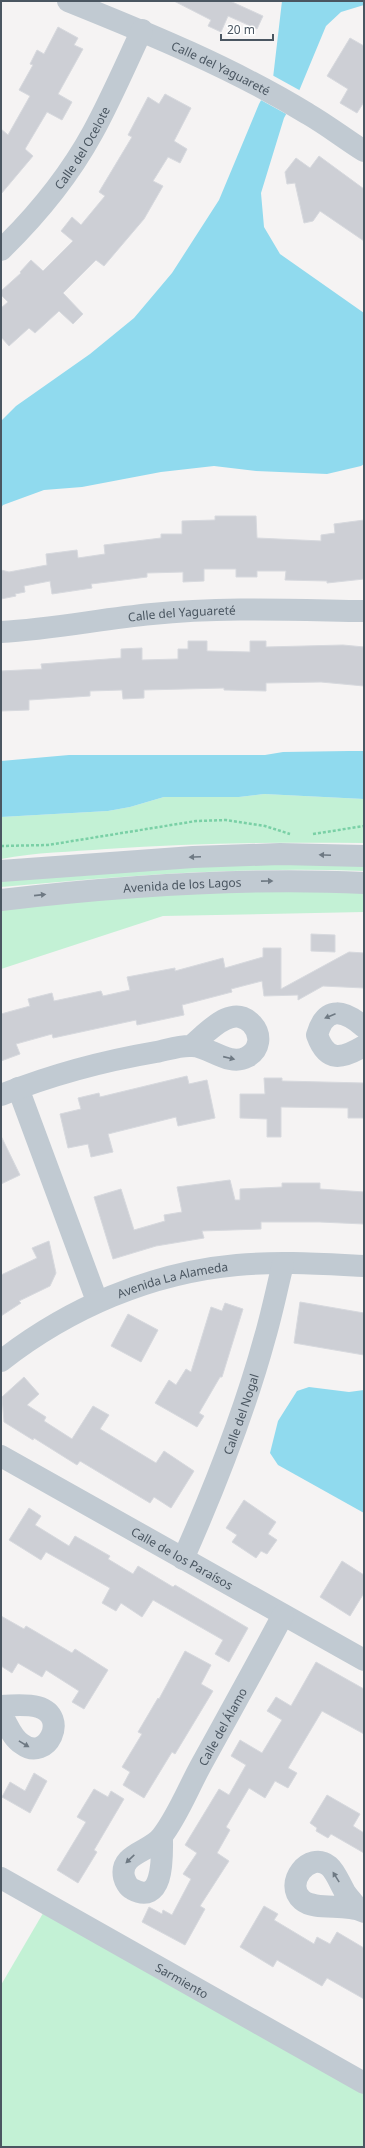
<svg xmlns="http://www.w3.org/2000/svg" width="365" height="2148" font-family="'Noto Sans',sans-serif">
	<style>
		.green { fill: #c3f1d5 }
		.water { fill: #90daee }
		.pier { fill: #f5f3f3 }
		.building { fill: #cdcfd5; stroke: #d7d9de }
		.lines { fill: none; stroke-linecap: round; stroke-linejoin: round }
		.path { stroke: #7ad0a6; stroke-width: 2.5; stroke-dasharray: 3 2; stroke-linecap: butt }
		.minor { stroke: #c1cad2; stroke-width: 22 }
		.oneway { fill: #6e7983 }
		.labels { text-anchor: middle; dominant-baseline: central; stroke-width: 3; stroke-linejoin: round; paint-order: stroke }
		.street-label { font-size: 12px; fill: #4a5661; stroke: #fff }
	</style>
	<rect width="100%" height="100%" fill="#f5f3f3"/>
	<g class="green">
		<path d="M264,794l100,5v44c-86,-1 -172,0 -258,6 -35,3 -70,3 -105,10v-42l107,-6 22,-4 34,-10h75z"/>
		<path d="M364,861v10c-121,-5 -242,5 -363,16v-11l105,-9z"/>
		<path d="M364,889v23l-201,4 -162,53v-63l162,-13z"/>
		<path d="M49,1903l315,174v70h-363v-162z"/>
	</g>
	<g class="water">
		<path d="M282,1h82v4l-23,7 -15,14 -27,65 -15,27 -23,75 3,34 16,27 84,59v151l-3,2 -34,8 -71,-3 -42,-5 -53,6 -79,15 -38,3 -41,15 -2,3v-87l15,-15 74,-52 44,-36 38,-45 47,-73 40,-96 14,-26z"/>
		<path d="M349,751h15v48l-100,-5 -25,3h-75l-34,10 -22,4 -107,6v-56l68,-6h196l18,-3z"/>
		<path d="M309,1387l40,5 15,-2v123l-86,-48 -8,-12 8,-32 19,-30z"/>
	</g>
	<path class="pier" d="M272,75l29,16 -13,24 -29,-16z"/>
	<g class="building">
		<path d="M174,1h56l33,15 -6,13 -29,-13 -7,16 -13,-6 3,-6z"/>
		<path d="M58,27l20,11 -4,7 9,4 -25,45 14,8 -10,18 -15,-8 -22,37 8,7 -32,38v-65l7,6 22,-39 -11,-6 14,-25 -3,-1 7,-14 7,4z"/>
		<path d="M350,38l14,8v56l-7,11 -17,-10 8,-14 -21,-13z"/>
		<path d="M165,94l26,14 -17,33 13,8 -7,14 -12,-6 -15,24 10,5 -19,33 -40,47 -8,-6 -33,33 20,21 -10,10 -14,-13 -24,22 -6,-5 -20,18 -8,-9v-29l7,-6 -7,-7v-4l20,-18 -1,-1 11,-12 12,11 30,-30 -12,-10 11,-14 9,8 24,-29 -6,-4 33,-55 -4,-2 20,-38 11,7z"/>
		<path d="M319,156l45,33v52l-44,-30 -7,10 -9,2 -9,-40 -8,1 -2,-12 11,-14 14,10z"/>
		<path d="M215,516h41l1,22 64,3v-6l14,-2 -1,-9 30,-4v59l-37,4v-2l-42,-1 1,-9h-29v6h-21v-8h-32v12l-21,1v-10l-36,1v4l-56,7 1,4 -40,6 -2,-13 -26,5 1,6 -10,2 1,2 -15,3v-29l8,2 38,-7 -1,-11 31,-4 1,8 27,-4 -1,-9 57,-7v-4h21v-13l33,-1z"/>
		<path d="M188,641h19v10l43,1v-11h16v6l77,-2 21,2v39l-43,-4 -55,1v8l-42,-1v-2l-80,2v8l-21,1 -1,-9 -32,1v5l-61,4v10l-28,1v-40l41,-2 -1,-5 80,-6v-9l21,-1v12l36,-1v-10h10z"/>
		<path d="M311,934l24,1v17l-24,-1z"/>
		<path d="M263,948h18v41l68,-37 15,1v35l-41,-2 -25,14v-5l-34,1 -2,-15 -31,8 1,3 -50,13 2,10 -47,10 -1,-5 -83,18 -1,-4 -36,10 4,10 -19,7v-47l29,-8 -2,-7 24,-6 2,8 47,-10 2,5 27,-6 -3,-13 48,-9v3l48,-13 2,10 38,-11z"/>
		<path d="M187,1076l2,8 18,-4 8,38 -37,8 -2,-9 -68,17 5,18 -22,5 -3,-13 -20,4 -8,-34 21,-5 -3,-11 21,-5 1,4z"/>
		<path d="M264,1078h18v3l82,2v35h-16v-10l-67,-1v30h-14v-18l-27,-1v-24h25z"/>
		<path d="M1,1136l19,39 -19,9z"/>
		<path d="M230,1180l5,20h5v-11l42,-2v-4h38v6l44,3v32l-44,-2h-59v7l-59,2 2,7 -48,8 -43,13 -19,-62 27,-8 13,41 31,-9 -1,-6 18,-3 -5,-25z"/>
		<path d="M49,1241l7,32 -6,13 -31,15 2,2 -20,13v-41l36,-17 -5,-10z"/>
		<path d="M300,1302l64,11v42l-70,-12z"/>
		<path d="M225,1303l18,6 -21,68h-2l-21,36 5,3 -7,11 -42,-24 14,-23 7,5 10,-16 5,3 20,-65 11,4z"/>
		<path d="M128,1314l30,16 -17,32 -30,-16z"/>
		<path d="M24,1377l15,17 -12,11 19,12 -2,4 28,18 21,-33 16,9 -9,14 56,34 8,-12 30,20 -23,37 -17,-11 -4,6 -70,-42 -3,4 -43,-27 -1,2 -29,-18 -2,-25z"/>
		<path d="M244,1500l32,22 -8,12 9,6 -10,14 -6,-3 -5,7 -24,-16 5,-7 -11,-7z"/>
		<path d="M29,1508l12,8 -6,9 34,21 6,-10 35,20 -2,3 25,15 5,-8 35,21 2,-2 73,43 -19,34 -14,-8 8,-14 -70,-40 -11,17 -21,-14 -5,8 -14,-8 8,-15 -64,-36 -5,8 -32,-20z"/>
		<path d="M342,1561l22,14v18l-14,23 -30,-19z"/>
		<path d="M1,1616l23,13 2,-3 46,27 3,-4 33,21 -24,39 -12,-7 7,-11 -33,-21 -4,7 -24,-14 -6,10 -11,-7z"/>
		<path d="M185,1651l26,14 -10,19 12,7 -38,63 -3,-2 -28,46 -21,-13 7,-13 -8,-5 20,-33 -4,-2 20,-34 1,1z"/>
		<path d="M316,1662l48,27v45l-42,-23 -34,57 9,5 -9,15 -13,-7 -10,17 -16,-10 -23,39 4,3 -13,23 12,8 -29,45 5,3 -20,36 -43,-23 7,-15 13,7 1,-4 9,5 19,-36 -8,-5 14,-21 -12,-8 34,-56 10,6 17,-30 -15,-9 9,-16 22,13 20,-33 -15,-9 9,-14 15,9z"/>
		<path d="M34,1773l13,8 -17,32 -28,-16 8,-15 15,9z"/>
		<path d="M94,1789l14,8 3,-6 13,8 -30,51 3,2 -19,31 -21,-13 29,-48 -9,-5z"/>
		<path d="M327,1795l33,19 -7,12 11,7v20l-33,-19 -3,4 -12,-7 1,-3 -7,-5z"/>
		<path d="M264,1906l14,8 -4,6 40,24 3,-7 13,7 7,-12 27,16v51l-37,-21 -5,8 -45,-26 -4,7 -33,-20z"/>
	</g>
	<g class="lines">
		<g class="path">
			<path d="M313,834l51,-8"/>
			<path d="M1,846l47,-1 148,-24 30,-1 39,6 25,8"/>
		</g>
		<g class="minor">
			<path id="s1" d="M68,1c82,33 165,67 240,113 19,11 37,25 56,37"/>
			<path id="s2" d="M1,250c36,-35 68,-74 92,-118 18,-33 33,-68 49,-102"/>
			<path id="s3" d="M1,632c51,-3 100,-13 151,-18 70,-7 141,-4 212,-3"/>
			<path d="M1,871l192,-14 87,-3 84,2"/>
			<path id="s4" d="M1,900c120,-14 242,-23 363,-17"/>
			<path d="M364,1027c-19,-16 -38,-23 -47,8 10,28 25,24 47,11"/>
			<path d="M18,1088l79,213"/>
			<path d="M1,1095c50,-20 102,-34 155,-43 11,-2 24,-7 36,-6 17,0 37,21 55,11 13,-7 15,-22 5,-33 -20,-21 -44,8 -60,21"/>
			<path id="s5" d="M1,1361c68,-53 149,-88 236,-96 42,-4 85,-1 127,1"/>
			<path id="s6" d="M1,1456l363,204"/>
			<path id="s7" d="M183,1559c32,-72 61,-145 82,-222 7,-24 12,-49 18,-73"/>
			<path d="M1,1706c12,-1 26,-2 37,1 32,9 9,56 -16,37 -11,-7 -14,-20 -21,-30"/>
			<path id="s8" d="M162,1837c0,17 3,70 -30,52 -4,-2 -7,-8 -8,-12 -5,-24 27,-25 38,-41 15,-19 26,-47 38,-69 28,-51 56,-101 83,-152"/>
			<path id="s9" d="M1,1878l363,205"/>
			<path d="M358,1909c-4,-6 -9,-11 -13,-17 -5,-8 -9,-20 -16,-26 -20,-16 -46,18 -27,34 14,12 44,2 62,12"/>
		</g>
	</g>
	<defs><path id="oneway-solid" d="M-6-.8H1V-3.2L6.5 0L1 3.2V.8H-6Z"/></defs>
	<g class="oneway">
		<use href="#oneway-solid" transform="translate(325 855) rotate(-178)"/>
		<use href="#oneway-solid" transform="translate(195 857) rotate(178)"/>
		<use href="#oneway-solid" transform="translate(267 881) rotate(-1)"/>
		<use href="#oneway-solid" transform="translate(40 895) rotate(-6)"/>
		<use href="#oneway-solid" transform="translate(330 1016) rotate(157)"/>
		<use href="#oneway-solid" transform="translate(229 1058) rotate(13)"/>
		<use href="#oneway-solid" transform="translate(24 1744) rotate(31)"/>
		<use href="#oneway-solid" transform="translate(130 1859) rotate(136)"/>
		<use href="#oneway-solid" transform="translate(336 1877) rotate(-122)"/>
	</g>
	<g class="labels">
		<g class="street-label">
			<text stroke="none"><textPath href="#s1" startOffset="167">Calle del Yaguareté</textPath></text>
			<text stroke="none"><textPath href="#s2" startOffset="131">Calle del Ocelote</textPath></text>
			<text stroke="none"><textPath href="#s3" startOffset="182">Calle del Yaguareté</textPath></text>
			<text stroke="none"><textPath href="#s4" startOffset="182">Avenida de los Lagos</textPath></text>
			<text stroke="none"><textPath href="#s5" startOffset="192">Avenida La Alameda</textPath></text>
			<text stroke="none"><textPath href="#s7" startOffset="156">Calle del Nogal</textPath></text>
			<text stroke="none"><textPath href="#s6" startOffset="208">Calle de los Paraísos</textPath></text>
			<text stroke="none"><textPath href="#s8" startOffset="276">Calle del Álamo</textPath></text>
			<text stroke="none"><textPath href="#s9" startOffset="208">Sarmiento</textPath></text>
		</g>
	</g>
	<rect width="365" height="2148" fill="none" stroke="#4a5661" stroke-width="4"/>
	<path d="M221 34v6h52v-6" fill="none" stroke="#4a5661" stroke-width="2"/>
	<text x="227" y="34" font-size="12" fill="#4a5661" stroke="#ffffff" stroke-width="3" paint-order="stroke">20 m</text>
</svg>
